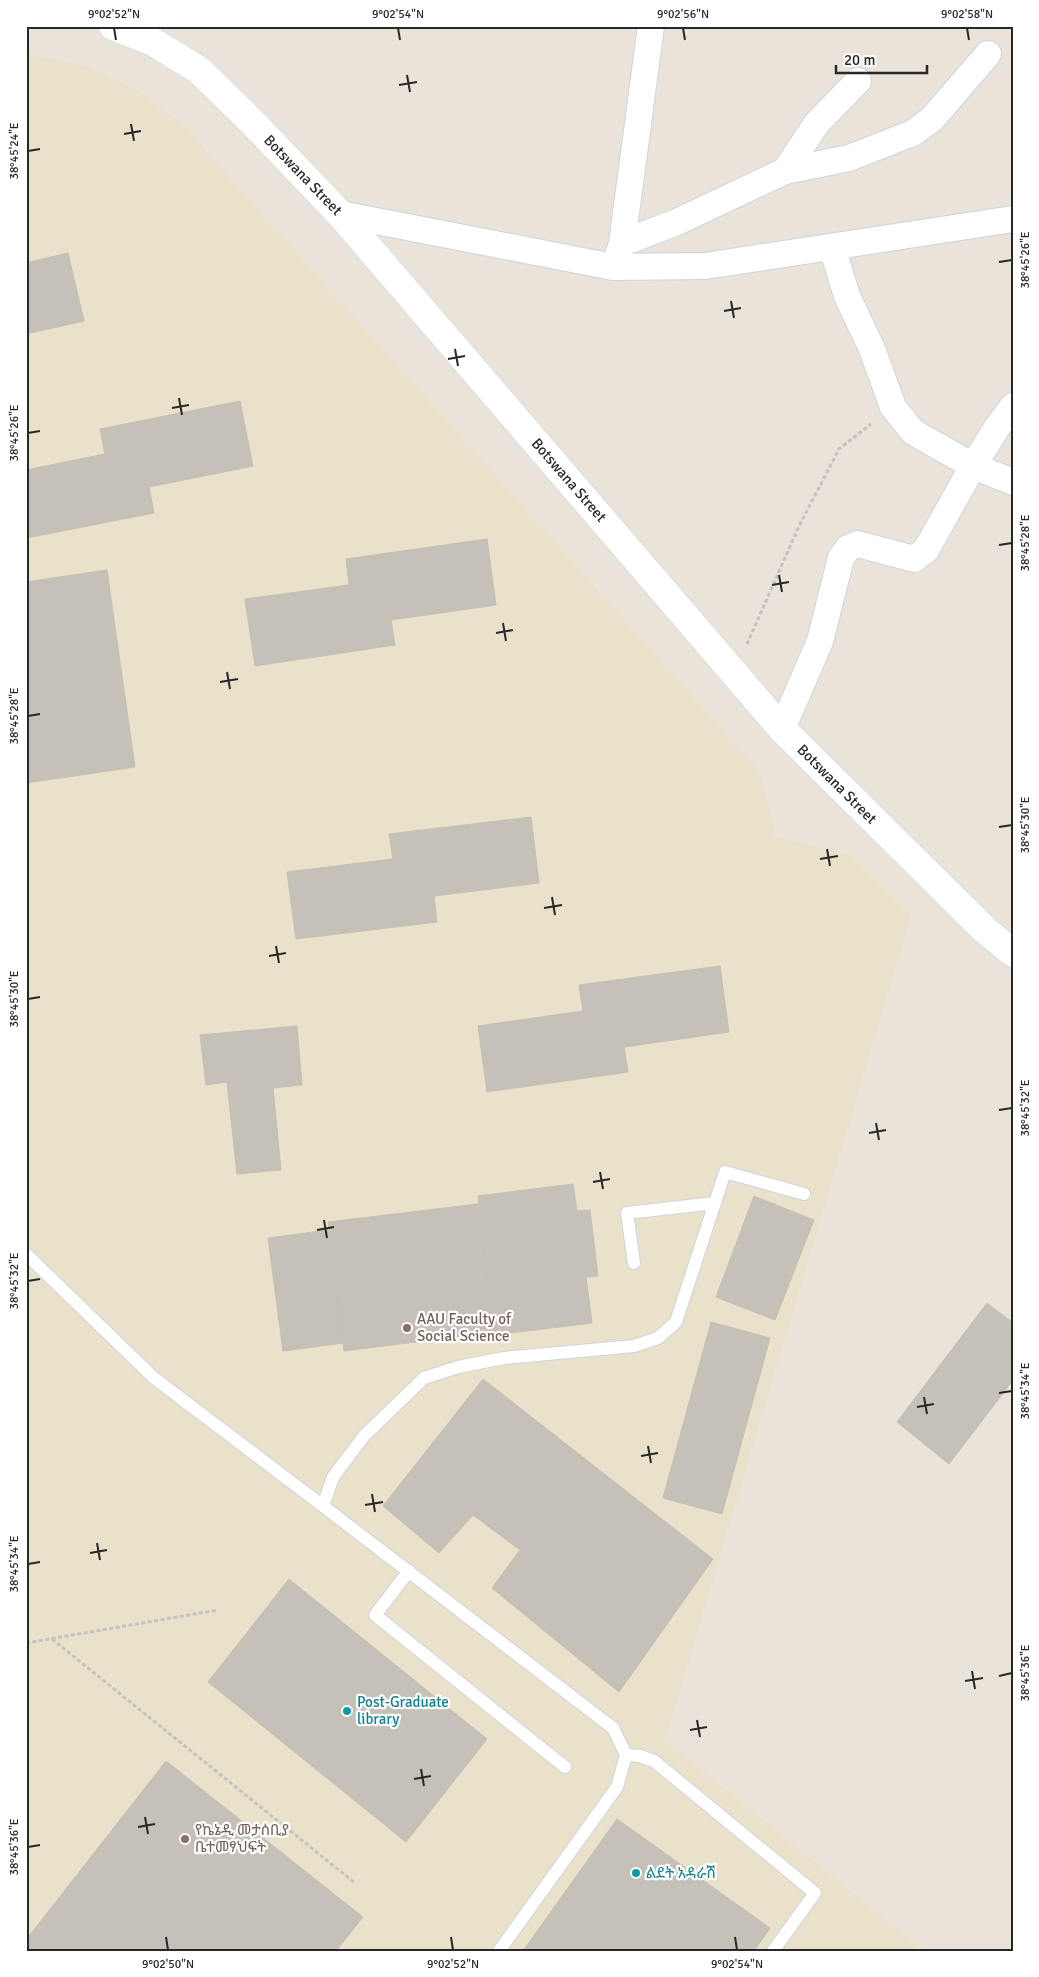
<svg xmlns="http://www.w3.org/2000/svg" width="1039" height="1977" font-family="Signika,'Noto Sans Ethiopic',sans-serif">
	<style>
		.education { fill: #eae1ca }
		.building { fill: #c5c1b9; stroke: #c4bfb4 }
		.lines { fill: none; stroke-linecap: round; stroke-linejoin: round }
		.service-casing { stroke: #d0d3e0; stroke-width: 14 }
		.minor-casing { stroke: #d0d3e0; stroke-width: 28 }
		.secondary-casing { stroke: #d0d3e0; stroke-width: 29 }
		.path { stroke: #c3c3c3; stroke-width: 3; stroke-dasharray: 4 2.5; stroke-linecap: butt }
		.service { stroke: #fff; stroke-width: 12 }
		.minor { stroke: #fff; stroke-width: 26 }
		.secondary { stroke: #fff; stroke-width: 28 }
		.ticks { fill: none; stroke: #282828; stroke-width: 2 }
		.education-dot { fill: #8d6e63; stroke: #fff; stroke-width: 2 }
		.culture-dot { fill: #0f9aa8; stroke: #fff; stroke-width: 2 }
		.labels { text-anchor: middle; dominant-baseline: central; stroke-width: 4.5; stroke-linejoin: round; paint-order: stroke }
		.street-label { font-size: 15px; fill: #282828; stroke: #fff }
		.education-label { font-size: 15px; fill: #785e54; stroke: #fff; text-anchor: start }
		.culture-label { font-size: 15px; fill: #0d838f; stroke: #fff; text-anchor: start }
		.neatline { fill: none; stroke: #282828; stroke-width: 2 }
		.ticks-label { font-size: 12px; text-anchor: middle; fill: #282828 }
	</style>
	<rect width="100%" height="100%" fill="#e9e3da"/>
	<path class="education" d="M26,54l61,12 50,24 46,35 577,647 15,64 76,19 60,60 -246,825 259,211h-898z"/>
	<g class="building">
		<path d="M68,253l16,68 -58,13v-71z"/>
		<path d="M240,401l13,65 -104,21 5,26 -128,25v-68l79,-16 -5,-25z"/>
		<path d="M487,539l9,66 -105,15 4,25 -140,21 -10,-67 104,-14 -3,-26z"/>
		<path d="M107,570l28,197 -109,16v-201z"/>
		<path d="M531,817l8,66 -105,13 3,26 -141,17 -9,-67 106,-13 -4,-25z"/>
		<path d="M720,966l9,66 -105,15 4,25 -141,20 -9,-66 105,-15 -4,-26z"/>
		<path d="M297,1026l5,59 -29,3 8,82 -44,4 -10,-92 -21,3 -6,-50z"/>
		<path d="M573,1184l4,27 13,-1 8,66 -12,1 6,46 -98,12 -16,-139z"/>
		<path d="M754,1196l60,24 -39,100 -59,-23z"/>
		<path d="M478,1204l16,128 -150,19 -16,-129z"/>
		<path d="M328,1230l15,113 -60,8 -15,-113z"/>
		<path d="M987,1303l26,20v57l-64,84 -52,-42z"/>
		<path d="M711,1322l59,16 -48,176 -59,-16z"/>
		<path d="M483,1379l230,180 -94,133 -127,-104 28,-38 -47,-35 -34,38 -56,-47z"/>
		<path d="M289,1579l198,160 -81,103 -198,-160z"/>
		<path d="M166,1761l197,156 -27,34h-310v-11z"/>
		<path d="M617,1819l153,109 -16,23h-231z"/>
	</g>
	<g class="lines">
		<defs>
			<g id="service">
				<path d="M26,1254l128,124 169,128"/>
				<path d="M634,1263l-7,-50 88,-10"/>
				<path d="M409,1571l-34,44 190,152"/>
				<path d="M626,1755l14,1 14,5 161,132 -42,58"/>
				<path d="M499,1951l118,-164 9,-32 -13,-27 -290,-222 10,-29 31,-41 60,-58 34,-11 46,-9 130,-12 24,-8 18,-16 49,-150 79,22"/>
			</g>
			<g id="minor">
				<path d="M785,171l32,-48 41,-42"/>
				<path d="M340,214l273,53 92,-1 308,-47"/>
				<path d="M622,243l55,-21 108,-51 64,-13 64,-25 19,-14 56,-65"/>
				<path d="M832,247l15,49 25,53 21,58 20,25 60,34 40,16"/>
				<path d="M617,258l5,-15 29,-217"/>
				<path d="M782,729l38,-88 21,-83 7,-10 10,-4 56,15 12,-9 47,-84 25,-40 15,-20"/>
			</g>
			<path id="secondary" d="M113,26l40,16 46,28 56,55 85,89 442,515 203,201 28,23"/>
		</defs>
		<use href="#service" class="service-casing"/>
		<use href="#minor" class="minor-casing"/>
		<use href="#secondary" class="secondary-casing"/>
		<g class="path">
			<path d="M747,644l52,-118 40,-77 32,-25"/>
			<path d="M52,1639l303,244"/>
			<path d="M26,1643l192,-33"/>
		</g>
		<use href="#service" class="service"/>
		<use href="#minor" class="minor"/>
		<use href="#secondary" class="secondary"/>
	</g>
	<path class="ticks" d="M114,28l2,12M398,28l2,12M683,28l2,12M967,28l2,12M407,75l3,17M399,85l18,-3M131,124l3,17M124,134l17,-3M28,151l12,-2M999,262l13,-2M731,301l3,17M724,311l17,-3M455,349l3,17M448,359l17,-3M179,398l3,17M172,408l17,-3M28,433l12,-2M999,545l13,-2M779,575l3,17M772,585l17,-3M503,623l3,18M496,633l17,-3M227,672l3,17M220,682l18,-3M28,716l12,-2M999,827l13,-2M827,849l3,17M820,859l18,-3M552,897l3,18M544,908l18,-3M276,946l3,17M269,956l17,-3M28,999l12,-2M999,1110l13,-2M876,1123l3,17M869,1133l17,-3M600,1172l3,17M593,1182l17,-3M324,1220l3,18M317,1230l17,-3M28,1281l12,-2M999,1393l13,-2M924,1397l3,17M917,1407l17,-3M648,1446l3,17M641,1456l17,-3M372,1494l3,18M365,1505l18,-3M97,1543l3,17M90,1553l17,-3M28,1564l12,-2M972,1671l3,18M999,1676l13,-3M965,1681l18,-3M697,1720l3,17M690,1730l17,-3M421,1769l3,17M414,1779l17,-3M145,1817l3,17M138,1827l17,-3M28,1847l12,-2M166,1937l2,13M451,1937l2,13M735,1937l2,13"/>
	<g class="education-dot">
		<circle cx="407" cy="1328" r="5"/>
		<circle cx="185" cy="1839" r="5"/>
	</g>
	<g class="culture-dot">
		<circle cx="347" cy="1711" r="5"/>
		<circle cx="636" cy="1873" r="5"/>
	</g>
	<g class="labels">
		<g class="street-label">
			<text transform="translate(303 175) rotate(46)">Botswana Street</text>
			<text transform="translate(569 480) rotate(49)">Botswana Street</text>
			<text transform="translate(837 784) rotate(45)">Botswana Street</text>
		</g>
		<g class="education-label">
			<text x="417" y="1319">AAU Faculty of<tspan x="417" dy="17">Social Science</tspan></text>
			<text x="195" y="1830">የኬኔዲ መታሰቢያ<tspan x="195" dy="17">ቤተመፃህፍት</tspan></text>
		</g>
		<g class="culture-label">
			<text x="357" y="1702">Post-Graduate<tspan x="357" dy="17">library</tspan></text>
			<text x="646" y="1873">ልደት አዳራሽ</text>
		</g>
	</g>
	<rect width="1039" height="1977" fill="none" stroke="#ffffff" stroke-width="55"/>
	<path d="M836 65v8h91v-8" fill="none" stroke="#282828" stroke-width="2.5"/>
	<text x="844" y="65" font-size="15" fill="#282828" stroke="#ffffff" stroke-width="4" paint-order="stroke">20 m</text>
	<rect x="28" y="28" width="984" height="1922" class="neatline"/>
	<g class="ticks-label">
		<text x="114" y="18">9°02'52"N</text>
		<text x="398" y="18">9°02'54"N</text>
		<text x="683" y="18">9°02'56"N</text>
		<text x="967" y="18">9°02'58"N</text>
		<text transform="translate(14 151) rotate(-90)" y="4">38°45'24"E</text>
		<text transform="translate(1025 260) rotate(-90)" y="4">38°45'26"E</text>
		<text transform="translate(14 433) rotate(-90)" y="4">38°45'26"E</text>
		<text transform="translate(1025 543) rotate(-90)" y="4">38°45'28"E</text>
		<text transform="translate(14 716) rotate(-90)" y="4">38°45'28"E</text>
		<text transform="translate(1025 825) rotate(-90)" y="4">38°45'30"E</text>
		<text transform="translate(14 999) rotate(-90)" y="4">38°45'30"E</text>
		<text transform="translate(1025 1108) rotate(-90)" y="4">38°45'32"E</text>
		<text transform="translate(14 1281) rotate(-90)" y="4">38°45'32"E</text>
		<text transform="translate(1025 1391) rotate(-90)" y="4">38°45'34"E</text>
		<text transform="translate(14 1564) rotate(-90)" y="4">38°45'34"E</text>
		<text transform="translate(1025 1673) rotate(-90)" y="4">38°45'36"E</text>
		<text transform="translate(14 1847) rotate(-90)" y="4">38°45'36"E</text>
		<text x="168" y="1968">9°02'50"N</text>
		<text x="453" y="1968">9°02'52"N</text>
		<text x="737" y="1968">9°02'54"N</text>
	</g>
</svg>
